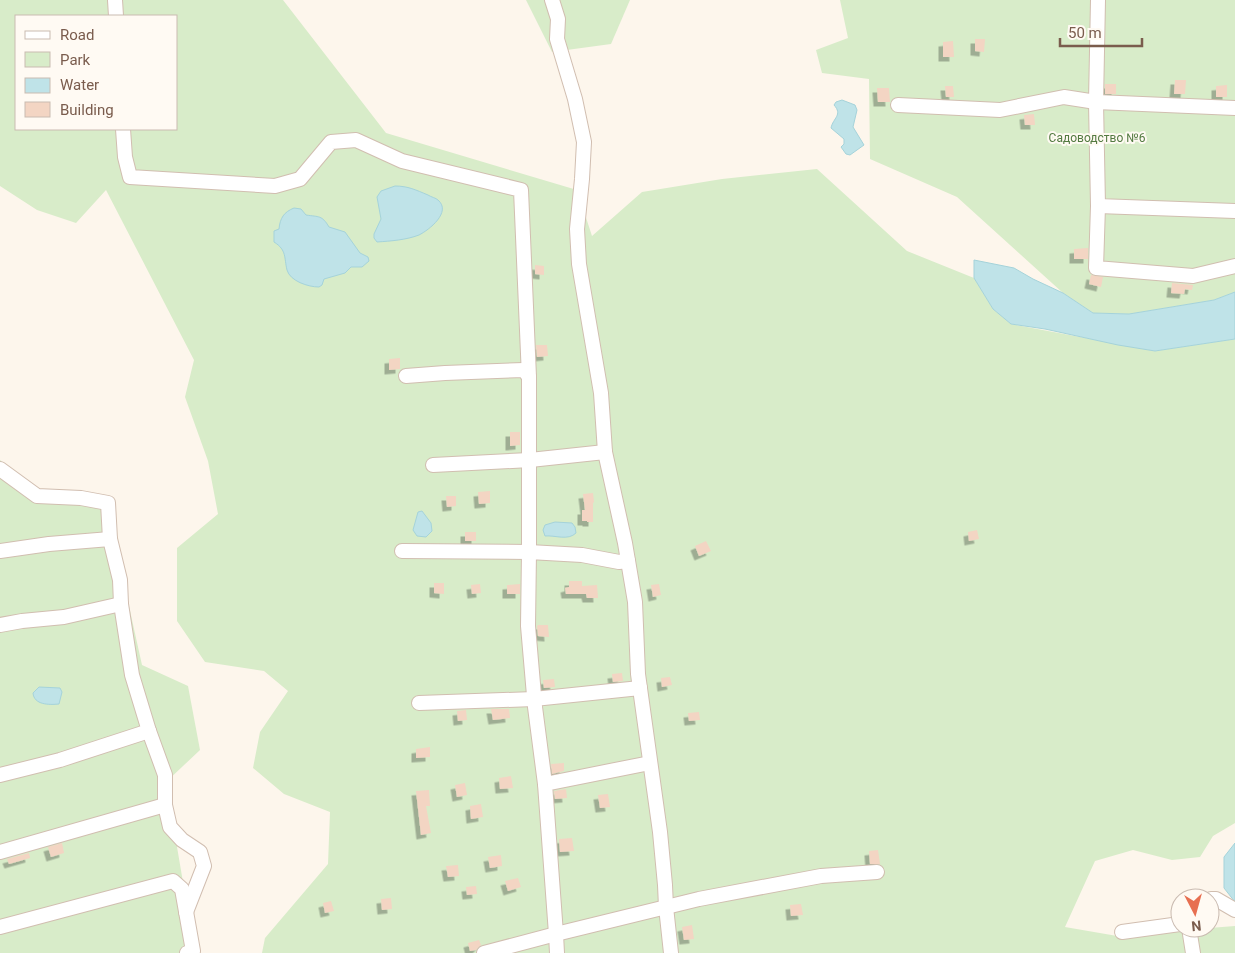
<svg xmlns="http://www.w3.org/2000/svg" width="1235" height="953" font-family="Roboto,sans-serif">
	<style>
		.green { fill: #d8ecc9; fill-rule: evenodd }
		.water { fill: #bfe3e8; stroke: #a5d3da }
		.building { fill: #f3d5c3; filter: url(#shadow) }
		.lines { fill: none; stroke-linecap: round; stroke-linejoin: round }
		.minor-casing { stroke: #d1beb0; stroke-width: 16 }
		.minor { stroke: #fff; stroke-width: 14 }
		.labels { text-anchor: middle; dominant-baseline: central; stroke-width: 4; stroke-linejoin: round; paint-order: stroke }
		.park-label { font-size: 12px; fill: #537a41; stroke: #fffaf3 }
	</style>
	<defs>
		<filter id="shadow"><feDropShadow dx="-4.5" dy="4.5" stdDeviation="0" flood-color="#0004"/></filter>
	</defs>
	<rect width="100%" height="100%" fill="#fdf6ec"/>
	<g class="green">
		<path d="M0,0h283l103,133 191,57 15,46 50,-44 80,-13 95,-10 90,82 67,27 19,31 18,15 144,27 80,-12v484l-22,13 -13,21 -28,3 -39,-10 -38,11 -30,66 58,10 61,-7 51,-4v27h-973l3,-15 63,-74 2,-52 -46,-18 -31,-26 7,-36 28,-41 -24,-20 -59,-9 -28,-41v-73l41,-34 -10,-53 -23,-64 9,-37 -88,-170 -30,33 -39,-13 -37,-24zM16,16h160v113h-160z"/>
		<path d="M526,0h104l-19,44 -59,8z"/>
		<path d="M840,0h395v292l-21,8 -85,14 -36,-1 -30,-20 -106,-96 -87,-38 -1,-80 -47,-6 -6,-23 32,-12z"/>
		<path d="M0,460l37,31 68,7 37,167 46,21 12,64 -34,32 29,171h-195z"/>
	</g>
	<g class="water">
		<path d="M842,100l13,5 2,5 -4,17 11,18 -14,10 -4,-1 -5,-7 3,-3v-5l-13,-11c2,-10 12,-13 3,-23l2,-3z"/>
		<path d="M395,186c13,0 21,4 33,9 3,2 8,3 10,5 14,12 -9,30 -19,35 -13,5 -28,6 -42,7l-3,-4v-4l7,-15 -4,-22 4,-6z"/>
		<path d="M294,208l7,1 5,6c13,2 16,0 23,12l16,5 15,21 8,4 1,4 -7,6h-11l-6,6 -21,6 -2,6 -3,2c-11,0 -29,-6 -32,-17 -3,-12 0,-20 -13,-28v-11l5,-2c1,-11 5,-17 15,-21z"/>
		<path d="M974,260l40,8 19,11 30,14 30,20 36,1 85,-14 21,-8v47l-80,12 -37,-6 -73,-16 -34,-5 -18,-15 -19,-31z"/>
		<path d="M422,511l9,12 1,8 -6,6 -9,-1 -4,-6 5,-18z"/>
		<path d="M555,522l17,1 3,4 1,6c-8,8 -21,2 -31,3l-2,-6 2,-5z"/>
		<path d="M39,687l21,1 2,4 -3,12c-10,1 -25,1 -26,-11z"/>
		<path d="M1235,843v59l-11,-14v-31z"/>
	</g>
	<g class="building">
		<path d="M975,39h10l-1,13 -9,-1z"/>
		<path d="M953,41l1,16h-11v-15z"/>
		<path d="M1175,80h11l-1,14h-11z"/>
		<rect x="1105" y="84" width="11" height="10"/>
		<path d="M1227,85v12h-11v-11z"/>
		<path d="M945,86h8l1,11h-8z"/>
		<path d="M877,88h12l1,14h-12z"/>
		<path d="M1034,114l1,11h-10l-1,-10z"/>
		<path d="M1088,248v11h-14v-10z"/>
		<path d="M535,265l9,1v9l-9,-1z"/>
		<path d="M1091,275l12,2 -2,10 -12,-3z"/>
		<path d="M1172,283l21,2 -1,5 -7,-1 -1,5 -13,-1z"/>
		<path d="M536,345h11l1,11 -11,1z"/>
		<path d="M400,358v11l-11,1v-11z"/>
		<path d="M510,432h10v13l-10,1z"/>
		<path d="M490,491v12l-11,1 -1,-12z"/>
		<path d="M593,493l1,9 -1,1v19h-6v-1h-5v-11h3l-2,-16z"/>
		<path d="M446,496h10v10l-9,1z"/>
		<path d="M977,530l2,9 -10,2 -1,-9z"/>
		<rect x="465" y="532" width="11" height="9"/>
		<path d="M706,541l5,10 -12,5 -4,-10z"/>
		<path d="M569,581h13v5l15,-1 1,13h-11l-1,-4h-20l-1,-6 4,-1z"/>
		<path d="M434,583h10v11l-10,-1z"/>
		<path d="M480,584l1,9 -9,1 -1,-9z"/>
		<path d="M520,584v10h-13v-9z"/>
		<path d="M659,584l2,11 -8,2 -2,-12z"/>
		<path d="M538,625h10l1,12 -11,-1 -1,-10z"/>
		<path d="M622,673l1,8 -10,1 -1,-8z"/>
		<path d="M670,677l2,8 -10,2 -1,-9z"/>
		<path d="M554,679l1,8 -11,1 -1,-8z"/>
		<path d="M491,709h18l1,9 -17,2z"/>
		<path d="M466,710l1,10 -9,1 -1,-10z"/>
		<path d="M699,712l1,8 -11,1 -1,-8z"/>
		<path d="M430,747v10l-14,1v-9z"/>
		<path d="M564,763v8l-12,3 -1,-10z"/>
		<path d="M511,776l2,12 -13,1 -1,-11z"/>
		<path d="M465,783l2,12 -10,2 -2,-12z"/>
		<path d="M566,789l1,9 -12,1 -1,-8z"/>
		<path d="M429,790l1,16h-4l5,27 -10,2 -5,-44z"/>
		<path d="M608,794l2,13 -10,1 -2,-13z"/>
		<path d="M481,804l2,13 -12,2 -1,-13z"/>
		<path d="M572,838l2,13 -14,1 -1,-13z"/>
		<path d="M62,843l2,10 -13,4 -3,-10z"/>
		<path d="M878,850l2,14h-10l-1,-13z"/>
		<path d="M29,853l1,5 -21,6 -2,-5z"/>
		<path d="M501,855l1,11 -12,2 -2,-11z"/>
		<path d="M458,865l1,11 -11,1 -2,-11z"/>
		<path d="M518,878l3,9 -13,4 -3,-10z"/>
		<path d="M476,886l1,8 -10,1 -1,-8z"/>
		<path d="M391,898l1,11 -10,1 -1,-11z"/>
		<path d="M331,901l3,10 -9,2 -2,-10z"/>
		<path d="M801,904l2,11 -12,1 -1,-11z"/>
		<path d="M692,925l2,14 -10,1 -2,-13z"/>
		<path d="M479,940l2,5 -5,5 -6,1 -2,-8z"/>
	</g>
	<g class="lines">
		<defs>
			<g id="minor">
				<path d="M115,0l1,16"/>
				<path d="M552,0l6,19 -1,20 18,60 9,43 -2,37 -5,50 2,35 22,129 4,59 20,91 10,59 3,72 22,158 5,53 1,22 5,46"/>
				<path d="M1098,0l-2,102 2,104 137,5"/>
				<path d="M898,105l102,5 64,-13 32,5 139,6"/>
				<path d="M123,129l2,28 5,20 145,9 25,-7 31,-37 25,-2 46,21 119,29 8,187"/>
				<path d="M1098,206l-2,62 97,8 42,-10"/>
				<path d="M433,465l97,-5 75,-8"/>
				<path d="M0,469l37,27 44,2 27,5 2,36 10,41 1,24 11,71 17,56 16,44v30l5,22 12,13 18,12 4,14 -18,46"/>
				<path d="M0,551l49,-7 61,-5"/>
				<path d="M402,551l127,1v-175l-5,-7 -79,3 -39,3"/>
				<path d="M0,625l22,-4 42,-4 57,-13"/>
				<path d="M419,703l115,-4 106,-11"/>
				<path d="M0,775l60,-15 89,-29"/>
				<path d="M545,784l-10,-77 -7,-81 1,-74 53,3 37,7 9,-1"/>
				<path d="M0,852l165,-47"/>
				<path d="M1210,910l1,-11h5l19,11"/>
				<path d="M0,927l173,-46 9,8 11,62 -6,2"/>
				<path d="M1189,928l4,25"/>
				<path d="M1122,932l58,-8"/>
				<path d="M484,953l72,-19 -11,-150 105,-21"/>
				<path d="M557,953l-1,-19 143,-35 122,-23 56,-4"/>
			</g>
		</defs>
		<use href="#minor" class="minor-casing"/>
		<use href="#minor" class="minor"/>
	</g>
	<g class="labels">
		<g class="park-label">
			<text x="1097" y="138">Садоводство №6</text>
		</g>
	</g>
	<rect x="15" y="15" width="162" height="115" fill="#fffaf3" stroke="#cabbb1"/>
	<rect x="25" y="31" width="25" height="8" fill="#ffffff" stroke="#cabbb1"/>
	<text x="60" y="40" font-size="15" fill="#7a5c4d">Road</text>
	<rect x="25" y="52" width="25" height="15" fill="#d8ecc9" stroke="#cabbb1"/>
	<text x="60" y="65" font-size="15" fill="#7a5c4d">Park</text>
	<rect x="25" y="78" width="25" height="15" fill="#bfe3e8" stroke="#cabbb1"/>
	<text x="60" y="90" font-size="15" fill="#7a5c4d">Water</text>
	<rect x="25" y="102" width="25" height="15" fill="#f3d5c3" stroke="#cabbb1"/>
	<text x="60" y="115" font-size="15" fill="#7a5c4d">Building</text>
	<g transform="translate(1195 913) rotate(174)"><circle r="24" fill="#fffaf3" stroke="#cabbb1"/>
	<path d="M0-4L9 19L0 12L-9 19Z" fill="#e76f51"/>
	<text y="-8" font-size="14" font-weight="bold" text-anchor="middle" fill="#7a5c4d">N</text>
	</g>
	<path d="M1060 38v8h82v-8" fill="none" stroke="#7a5c4d" stroke-width="2.5"/>
	<text x="1068" y="38" font-size="15" fill="#7a5c4d" stroke="#fffaf3" stroke-width="4" paint-order="stroke">50 m</text>
</svg>
